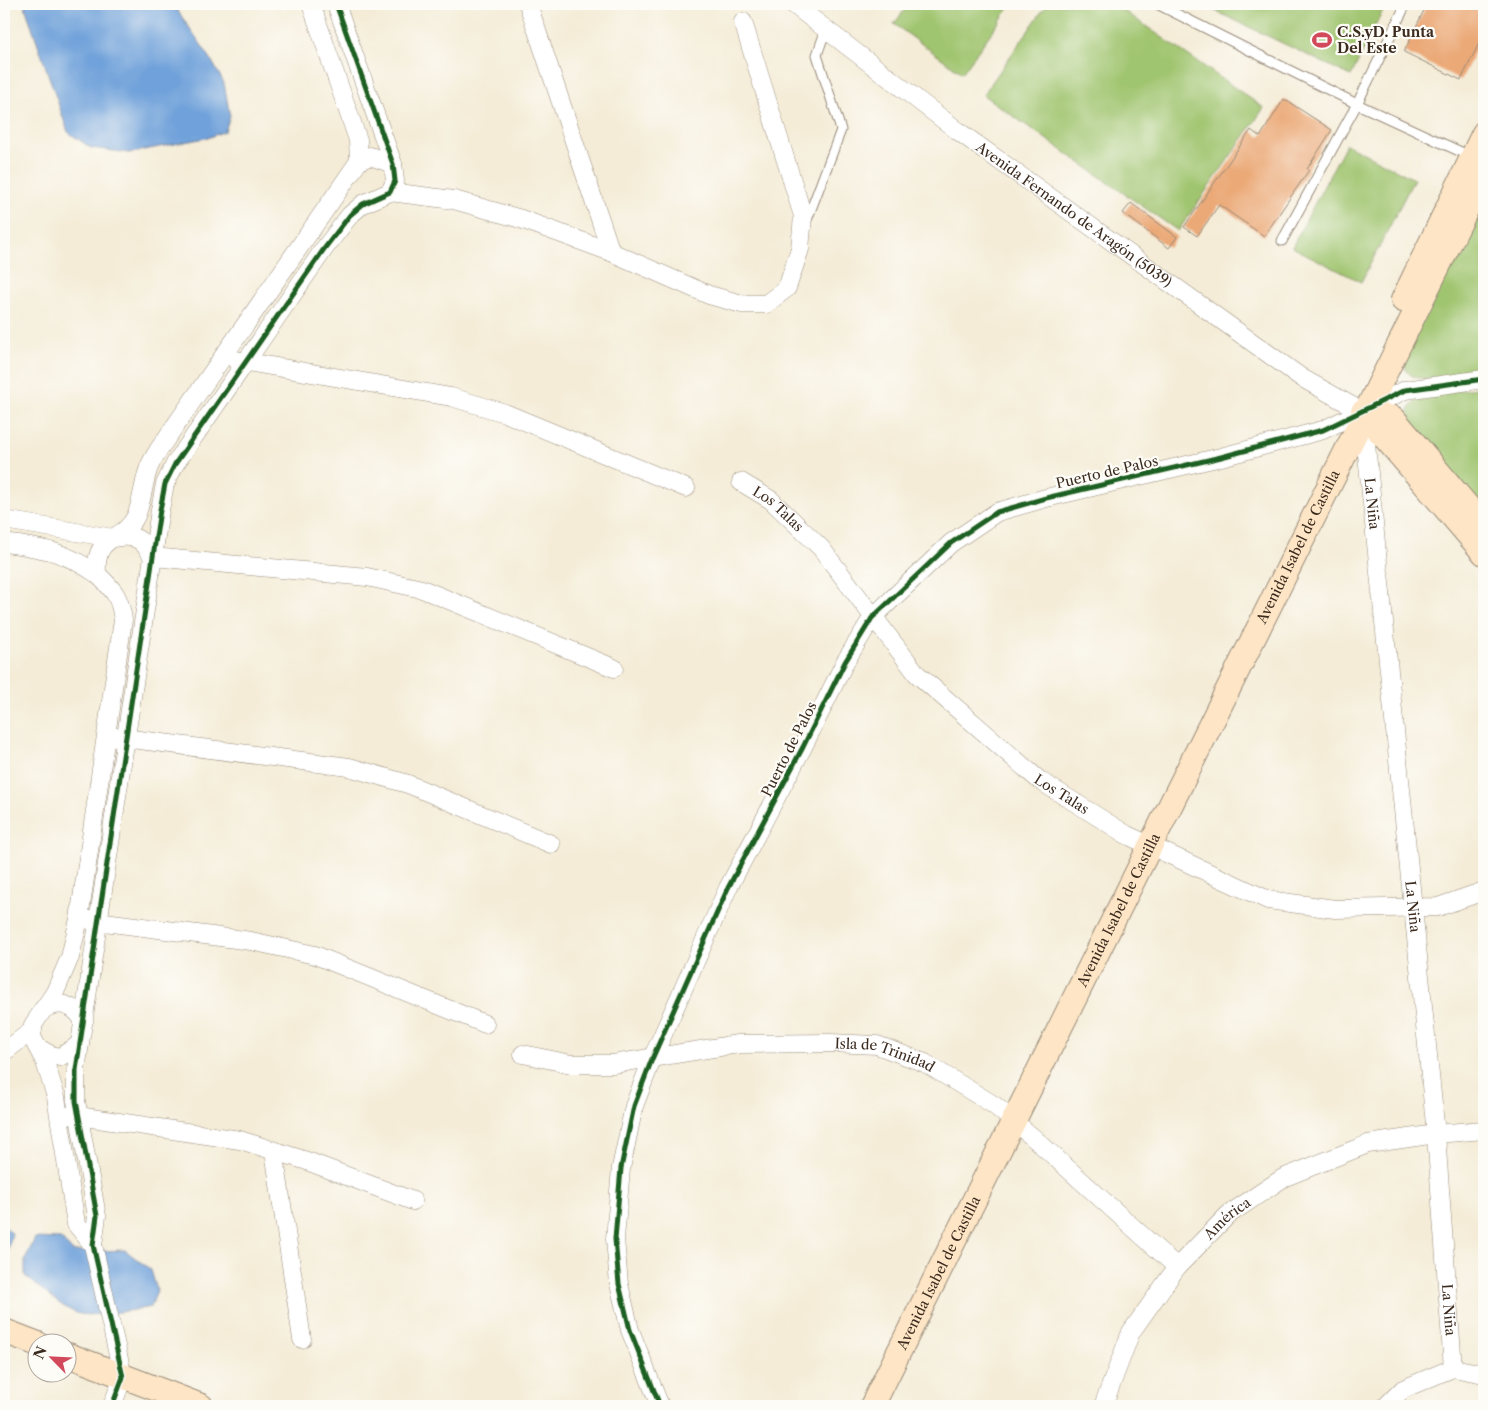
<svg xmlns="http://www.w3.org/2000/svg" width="1488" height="1410" font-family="'Libre Caslon Text',serif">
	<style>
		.green { fill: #a0c56f; stroke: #6e7846 }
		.water { fill: #70a1da; stroke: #56667c }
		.building { fill: #eba977 }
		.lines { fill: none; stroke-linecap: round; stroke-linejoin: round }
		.lane-casing { stroke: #988b7a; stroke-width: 11 }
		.street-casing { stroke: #988b7a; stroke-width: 19 }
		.secondary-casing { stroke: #988b7a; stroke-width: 26 }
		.lane { stroke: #fff; stroke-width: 9 }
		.street { stroke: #fff; stroke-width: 18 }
		.secondary { stroke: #fde5c5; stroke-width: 24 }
		.cycleway-casing { stroke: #fdfcf7; stroke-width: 8 }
		.cycleway { stroke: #1b5e20; stroke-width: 5 }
		.labels { text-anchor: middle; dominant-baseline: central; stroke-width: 4.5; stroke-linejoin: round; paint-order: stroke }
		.poi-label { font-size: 14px; font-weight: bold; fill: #3b2a1e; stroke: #fdfcf7; text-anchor: start }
		.street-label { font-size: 14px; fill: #3b2a1e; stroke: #fdfcf7 }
	</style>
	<rect width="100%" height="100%" fill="#fdfcf7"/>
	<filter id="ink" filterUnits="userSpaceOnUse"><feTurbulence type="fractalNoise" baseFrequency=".02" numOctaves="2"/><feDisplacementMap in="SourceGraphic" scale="10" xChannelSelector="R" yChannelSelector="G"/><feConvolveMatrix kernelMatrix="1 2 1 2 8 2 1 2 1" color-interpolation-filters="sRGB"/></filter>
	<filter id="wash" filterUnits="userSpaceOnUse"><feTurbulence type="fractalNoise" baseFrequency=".0096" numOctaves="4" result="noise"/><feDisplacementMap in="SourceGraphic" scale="20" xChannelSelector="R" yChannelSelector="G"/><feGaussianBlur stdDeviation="1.12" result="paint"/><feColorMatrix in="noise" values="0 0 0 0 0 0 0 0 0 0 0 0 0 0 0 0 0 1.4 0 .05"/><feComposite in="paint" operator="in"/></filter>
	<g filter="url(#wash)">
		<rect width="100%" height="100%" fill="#f4ecd7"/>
		<g class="green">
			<path d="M909,4h103l-50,69 -68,-49z"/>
			<path d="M1047,4h67l150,104 -86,123 -195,-136z"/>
			<path d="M1201,4h185l-35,72z"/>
			<path d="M1346,144l68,35 -53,103 -69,-35z"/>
			<path d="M1484,190v180c-16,3 -57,14 -71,6 -7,-3 -9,-10 -11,-16z"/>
			<path d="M1484,387v129l-77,-95c1,-10 4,-19 13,-24 9,-4 51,-8 64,-10z"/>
		</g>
		<g class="water">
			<path d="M24,4h149l36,52 15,27 6,33 -5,15 -15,6 -81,16 -38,-5 -23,-16z"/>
			<path d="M4,1226l8,7 -5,21 -3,1z"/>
			<path d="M35,1238l26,1 12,13 52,-2 26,20 6,20 -6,17c-15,3 -58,10 -71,7 -17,-4 -40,-27 -55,-38v-16z"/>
		</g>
		<g id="blocks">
			<g class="building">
				<path d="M1427,4h57v29l-23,47 -57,-28z"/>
				<path d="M1284,99l48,31 -25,39 2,1 -45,66 -45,-31 -22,31 -13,-9 67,-97 9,7z"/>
				<path d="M1131,203l46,34 -8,11 -46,-35z"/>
			</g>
		</g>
	</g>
	<g filter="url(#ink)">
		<use href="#blocks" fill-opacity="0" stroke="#988b7a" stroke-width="1"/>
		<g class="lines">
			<defs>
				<g id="lane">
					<path d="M1157,4l200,100 115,53"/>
					<path d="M807,220l34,-90 -24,-75 9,-26"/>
					<path d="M1282,241l75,-137 49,-100"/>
				</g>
				<g id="street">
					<path d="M528,4l83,248"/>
					<path id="s1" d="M793,4l165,127 344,247 61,34"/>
					<path d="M359,161l11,-5 23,8"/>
					<path d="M390,192l64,8 67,19 90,33 98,43 33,9h24l21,-16 13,-39 3,-33 -60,-194"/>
					<path d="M236,360l215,37 54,16 181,75"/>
					<path id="s2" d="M1363,415l73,719 17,234 31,6"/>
					<path id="s3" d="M741,482l30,18 50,48 96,126 122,106 88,55 141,65 67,9 103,-2 46,-16"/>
					<path d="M4,520l109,18c22,-4 29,0 40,19l214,20 55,12 192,79"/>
					<path d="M4,543c41,6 58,7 93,31"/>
					<path d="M116,737l233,30 59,17 143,60"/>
					<path d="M89,920l162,21 64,14 170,69"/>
					<path d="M42,1010c18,-10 31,-6 42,11"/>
					<path d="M37,1047l14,8 9,2 20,-13"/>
					<path d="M4,1052l29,-22"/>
					<path id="s4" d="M523,1054l48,10h42l125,-20 92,-1 47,2 48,18 69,42 42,35 141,127"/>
					<path d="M71,1115l169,25 67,21 106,40"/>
					<path d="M274,1151l28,188"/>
					<path d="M93,1245l-17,-21 -20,-127 -11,-35 -13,-25 1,-12 22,-33 15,-35 9,-38 44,-299c-3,-23 -8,-29 -26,-46 -3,-42 25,-30 39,-58 6,-14 7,-31 12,-46 2,-7 7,-14 11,-21l200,-288 -1,-21 -47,-136"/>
					<path d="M112,1406l11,-29 -30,-132 4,-29 -21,-115v-31l84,-560 5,-26 10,-20 149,-215 26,-34 13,-11 27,-12 5,-11 -2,-17 -57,-160"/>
					<path d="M660,1406l-30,-76 -11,-46 -4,-45 6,-71 13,-62 18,-47 76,-171 75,-141 42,-85 27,-44 79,-75 46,-31 49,-14 175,-41 102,-27 82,-40 79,-11"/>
					<path id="s5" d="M1103,1406l28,-74 46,-65 51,-52 55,-37 85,-34 68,-10 48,-4"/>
					<path d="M1386,1406l17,-17 50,-21"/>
				</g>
				<g id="secondary">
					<path d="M1403,300l81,-167"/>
					<path d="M1363,412l121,141"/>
					<path d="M1363,412l30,6 91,108"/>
					<path d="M4,1331l34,13"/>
					<path d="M68,1355l133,51"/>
					<path id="s6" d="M872,1406c206,-410 406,-823 612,-1232"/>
				</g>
			</defs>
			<use href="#lane" class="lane-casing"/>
			<use href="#street" class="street-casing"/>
			<use href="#secondary" class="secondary-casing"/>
			<use href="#lane" class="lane"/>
			<use href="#street" class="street"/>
			<use href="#secondary" class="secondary"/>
			<defs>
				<g id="cycleway">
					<path d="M112,1406l11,-29 -30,-132 4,-29 -21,-115v-31l84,-560 5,-26 10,-20 149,-215 26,-34 13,-11 27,-12 5,-11 -2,-17 -57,-160"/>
					<path d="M660,1406l-30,-76 -11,-46 -4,-45 6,-71 13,-62 18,-47 76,-171 75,-141 42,-85 27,-44 79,-75 46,-31 49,-14 175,-41 102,-27 82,-40 79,-11"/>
				</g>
			</defs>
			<use href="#cycleway" class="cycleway-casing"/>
			<use href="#cycleway" class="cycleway"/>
		</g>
	</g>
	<defs>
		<symbol id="stadium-bare" viewBox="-9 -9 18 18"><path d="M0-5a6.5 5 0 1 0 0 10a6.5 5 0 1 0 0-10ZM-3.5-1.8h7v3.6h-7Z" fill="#d1495b" stroke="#fdfcf7" stroke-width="2.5" paint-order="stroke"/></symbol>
	</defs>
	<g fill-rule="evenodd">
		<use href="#stadium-bare" x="1308" y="26" width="28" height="28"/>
	</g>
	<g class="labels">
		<g class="poi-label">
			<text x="1337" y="32">C.S.yD. Punta<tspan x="1337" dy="16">Del Este</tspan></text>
		</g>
		<g class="street-label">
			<text stroke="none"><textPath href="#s1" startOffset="351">Avenida Fernando de Aragón (5039)</textPath></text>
			<text transform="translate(1107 472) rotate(-13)">Puerto de Palos</text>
			<text stroke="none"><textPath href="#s2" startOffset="89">La Niña</textPath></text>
			<text stroke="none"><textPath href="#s3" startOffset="46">Los Talas</textPath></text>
			<text stroke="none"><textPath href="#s6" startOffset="959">Avenida Isabel de Castilla</textPath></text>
			<text transform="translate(789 749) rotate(-63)">Puerto de Palos</text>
			<text stroke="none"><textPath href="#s3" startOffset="451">Los Talas</textPath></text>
			<text stroke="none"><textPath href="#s2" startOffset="494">La Niña</textPath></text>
			<text stroke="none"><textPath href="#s6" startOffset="554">Avenida Isabel de Castilla</textPath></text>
			<text stroke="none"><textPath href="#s4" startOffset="366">Isla de Trinidad</textPath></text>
			<text stroke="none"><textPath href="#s5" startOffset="229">América</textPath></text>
			<text stroke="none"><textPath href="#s6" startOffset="149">Avenida Isabel de Castilla</textPath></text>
			<text stroke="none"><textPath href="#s2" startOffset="899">La Niña</textPath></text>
		</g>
	</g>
	<rect width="1488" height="1410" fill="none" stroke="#fdfcf7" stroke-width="20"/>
	<g transform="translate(52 1358) rotate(294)"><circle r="24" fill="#fdfcf7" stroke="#afa8a0"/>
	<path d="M0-4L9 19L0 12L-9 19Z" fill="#d1495b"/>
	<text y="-8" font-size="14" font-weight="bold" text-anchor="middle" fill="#3b2a1e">N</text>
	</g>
</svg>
